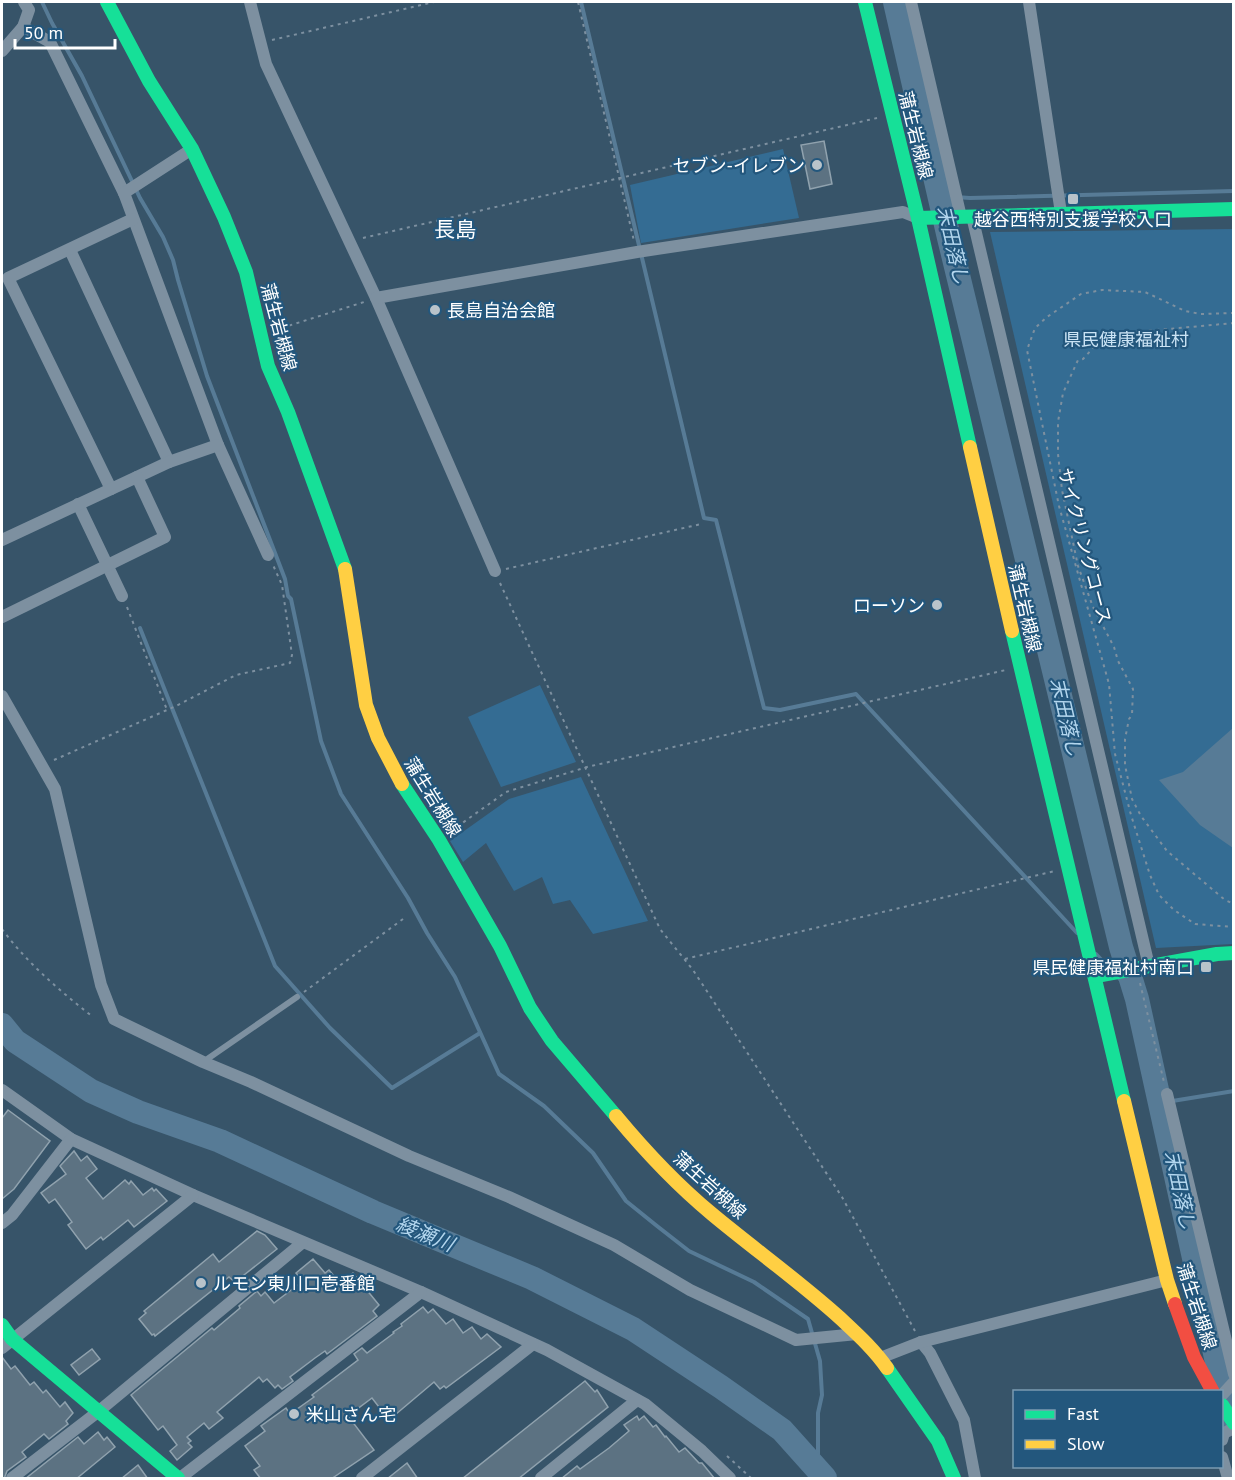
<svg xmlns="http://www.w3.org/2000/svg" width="1235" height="1480" font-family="'PT Sans','Noto Sans JP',sans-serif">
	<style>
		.green { fill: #346c93 }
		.water { fill: #577b96 }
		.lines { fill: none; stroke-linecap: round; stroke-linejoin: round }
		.stream { stroke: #577b96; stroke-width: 4 }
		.river { stroke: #577b96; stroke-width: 24 }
		.building { fill: #5c7282; stroke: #90a2ae; stroke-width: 1.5 }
		.path { stroke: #7d90a0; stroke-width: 2; stroke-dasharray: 3 4.5; stroke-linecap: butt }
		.lane { stroke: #7d90a0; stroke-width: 6 }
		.street { stroke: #7d90a0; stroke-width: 12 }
		.fast { stroke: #16e098; stroke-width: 14 }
		.slow { stroke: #ffcf43; stroke-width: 14 }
		.jam { stroke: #f24e42; stroke-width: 14 }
		.poi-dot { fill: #b9c3ca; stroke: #23577d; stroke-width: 2 }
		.labels { text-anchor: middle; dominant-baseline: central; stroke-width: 4.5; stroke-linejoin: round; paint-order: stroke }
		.street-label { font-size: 18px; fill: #fff; stroke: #23577d }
		.poi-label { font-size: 18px; fill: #fff; stroke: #23577d; text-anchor: end }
		.park-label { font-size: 18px; fill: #cbe4f5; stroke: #23577d }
		.water-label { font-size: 20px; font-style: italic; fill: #b3d6ee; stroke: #23577d }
		.quarter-label { font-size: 21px; fill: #fff; stroke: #23577d }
	</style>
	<rect width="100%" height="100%" fill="#375469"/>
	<g class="green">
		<path d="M783,149l16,69 -158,25 -11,-58z"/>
		<path d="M1233,229v715l-77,4 -166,-716z"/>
		<path d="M540,685l36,77 -75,25 -33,-70z"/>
		<path d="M581,777l67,144 -55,13 -23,-34 -17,4 -11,-27 -28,14 -28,-48 -23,19 -13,-21 59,-42z"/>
	</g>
	<path class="water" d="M1233,728v120l-33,-23 -41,-45 24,-8z"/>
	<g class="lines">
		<g class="stream">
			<path d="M42,2l10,21 30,53 58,122 23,39 10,23 5,20 29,96 78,203 3,17 3,3 30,142 20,53 67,104 19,35 28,44 44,97 45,32 49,47 33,48 31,25 32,25 65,31 54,37 12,42 2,34 -4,18v58"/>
			<path d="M581,2l123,516 12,2 48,188 16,2 76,-16 221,239"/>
			<path d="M940,196l30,2 264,-7"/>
			<path d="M140,628l135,338 55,62 62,60 88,-55"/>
			<path d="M1096,954l13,14"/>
			<path d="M1119,978l18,21"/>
			<path d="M1160,1103l74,-12"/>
		</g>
		<g class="river">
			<path d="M895,2l54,236 172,709 16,52 92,418"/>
			<path d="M2,1025l13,16 76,50 47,21 82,29 153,71 159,66 101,51 88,58 61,43 43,48"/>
		</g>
	</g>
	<g class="building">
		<path d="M824,141l8,43 -22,5 -9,-44z"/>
		<path d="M8,1110l42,31 -36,48 -12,10v-81z"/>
		<path d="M74,1151l7,10 6,-5 10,13 -11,9 17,21 22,-19 4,4 2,-3 12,14 9,-7 2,3 2,-2 11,12 -33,26 -6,-7 -25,20 -2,-3 -15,12 -18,-24 4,-3 -17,-23 -6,4 -8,-10 25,-19 -6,-8z"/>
		<path d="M257,1231l8,4 12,14 -33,26 3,3 -9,7 -9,-8 -74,59 -1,-2 -2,1 -13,-16 7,-6 -2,-2 69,-57 6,8z"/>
		<path d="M313,1259l12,14 4,-3 11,13 13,-10 26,32 -6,6 4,5 -50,38 -2,-3 -10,7 -25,19 3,4 -11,8 -4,-4 -3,3 -8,-9 -4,3 -4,-5 -42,35 6,6 -14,11 -5,-6 -17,14 4,4 -3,2 4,4 -15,13 -7,-9 7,-6 -14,-19 -5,4 -27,-35 81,-67 2,2 26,-22 -1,-2 18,-15 4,5 4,-4 9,11 29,-22 -7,-8z"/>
		<path d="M423,1307l5,6 5,-4 13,15 7,-5 10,14 9,-6 9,12 6,-5 14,13 -55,41 -2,-2 -4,3 -6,-7 -45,38 -17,-22 -24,18 26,34 -43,29h-70l-7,-9 6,-4 -15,-20 20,-15 -4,-5 25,-18 4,6 24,-17 -2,-2 46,-35 -4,-6 8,-6 5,5 27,-20 -1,-1 9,-6 -1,-2z"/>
		<path d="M92,1349l8,10 -21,16 -8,-10z"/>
		<path d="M2,1357l9,12 4,-3 15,19 4,-3 9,11 3,-3 14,17 5,-5 8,11 -7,8 2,3 -19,15 -5,-5 -22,18 4,5 -19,14 -3,8h-2z"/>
		<path d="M585,1381l10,11 2,-2 11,17 -90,72h-56z"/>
		<path d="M637,1416l2,4 5,-4 9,11 3,-2 9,12 1,-1 13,16 6,-4 14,15h3l13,16h-154l16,-13 3,3 29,-21 20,-17 -5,-6z"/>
		<path d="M98,1432l6,8 3,-3 8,10 -39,32h-51l53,-42 6,7z"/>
		<path d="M407,1463l11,16h-31z"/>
		<path d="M138,1465l10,14h-27z"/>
	</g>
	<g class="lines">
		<g class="path">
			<path d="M578,2l56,239"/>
			<path d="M272,40l162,-38"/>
			<path d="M363,238l514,-120"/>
			<path d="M1234,313l-33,1 -16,-3 -40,-19 -43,-2 -21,4 -34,23 -12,11 -8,22 32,156 50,178 6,70 16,61 19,60 9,20 15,15 21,14 39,3"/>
			<path d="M1234,323l-99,9 -23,6 -18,9 -11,12 -5,1 -15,33 -5,29v32l4,36 16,76 15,41 21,40 4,14 15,28 -1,26 -3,4 -4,20v26l7,34 9,17 26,35 58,49 9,4"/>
			<path d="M275,330l89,-28"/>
			<path d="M506,569l195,-45"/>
			<path d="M500,583l160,346 33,41 149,227 73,134"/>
			<path d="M127,607l40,103"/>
			<path d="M54,760l122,-54 60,-31 54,-12 2,-8 -10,-70 -9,-20"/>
			<path d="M451,831l55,-39 81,-25 419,-97"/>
			<path d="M2,929c25,34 58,62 91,88"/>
			<path d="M685,959l370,-88"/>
			<path d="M1140,983l24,99"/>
			<path d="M304,992l99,-73"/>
			<path d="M727,1456l24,22"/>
		</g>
		<path class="lane" d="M203,1062l94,-65"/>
		<g class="street">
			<path d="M250,2l16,62 110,234 119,273"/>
			<path d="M911,2l50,215"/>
			<path d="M1029,2l32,211"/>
			<path d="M23,27l27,15 74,151"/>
			<path d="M2,51l21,-24 6,-17 -5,-8"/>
			<path d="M192,149l-68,44 94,252 50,110"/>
			<path d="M972,216l177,750"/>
			<path d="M70,250l99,212"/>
			<path d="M376,298l261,-46 266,-40 15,6"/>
			<path d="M111,489l-103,-211 125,-59"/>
			<path d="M78,504l44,92"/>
			<path d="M2,540l167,-78 49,-17"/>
			<path d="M2,617l163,-80 -28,-60"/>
			<path d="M2,696l53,93 46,196 13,34 89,43 48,20 158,74 100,41 105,48 76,45 106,50 61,-6"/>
			<path d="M2,1090l69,49 122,56 228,97 126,58 98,54 57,47 28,27"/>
			<path d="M1167,1094l67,280"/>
			<path d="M2,1223l10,-8 59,-76"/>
			<path d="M921,1342l9,11 34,67 11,58"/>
			<path d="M2,1348l191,-153"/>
			<path d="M880,1358l41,-16 246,-62"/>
			<path d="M1222,1395l12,-13"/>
			<path d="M1222,1440l2,-7 10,-5"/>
			<path d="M1222,1457l6,21"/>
			<path d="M12,1478l87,-67 203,-168"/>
			<path d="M180,1478l241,-186"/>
			<path d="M362,1478l171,-134"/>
			<path d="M541,1478l96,-78"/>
		</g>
		<g class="fast">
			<path d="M107,2l42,79 43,68 32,68 22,55 22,94 20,46 57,157"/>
			<path d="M865,2l53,216 52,229"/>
			<path d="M918,218l316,-9"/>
			<path d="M1012,631l112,470"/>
			<path d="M402,784l37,56 61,106 30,62 22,33 64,75"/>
			<path d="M1096,976l121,-22 17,-1"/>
			<path d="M2,1325l10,14 166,139"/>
			<path d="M887,1368l51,73 16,37"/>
			<path d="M1222,1405l12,18"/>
		</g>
		<g class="slow">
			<path d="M970,447l42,184"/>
			<path d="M345,569l21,136 12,33 24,46"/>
			<path d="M1124,1101l43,179 8,24"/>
			<path d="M616,1116c29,35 61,69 96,98 42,35 87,67 128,104 16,15 34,31 47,50"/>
		</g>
		<path class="jam" d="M1175,1304l19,53 19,35"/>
	</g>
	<g class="poi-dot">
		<circle cx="817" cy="165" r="6"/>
		<rect x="1067" y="193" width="12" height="12" rx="3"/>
		<circle cx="435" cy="310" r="6"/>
		<circle cx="937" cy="605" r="6"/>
		<rect x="1200" y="961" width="12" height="12" rx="3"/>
		<circle cx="201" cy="1283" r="6"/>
		<circle cx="294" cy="1414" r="6"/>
	</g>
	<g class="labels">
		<g class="street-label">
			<text transform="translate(916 135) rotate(76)">蒲生岩槻線</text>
			<text transform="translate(279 327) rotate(75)">蒲生岩槻線</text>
			<text transform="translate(1085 546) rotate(75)">サイクリングコース</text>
			<text transform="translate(1025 608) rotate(77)">蒲生岩槻線</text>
			<text transform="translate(433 797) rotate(58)">蒲生岩槻線</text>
			<text transform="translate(710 1185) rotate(42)">蒲生岩槻線</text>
			<text transform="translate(1197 1306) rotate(72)">蒲生岩槻線</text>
		</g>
		<g class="poi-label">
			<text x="805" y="165">セブン-イレブン</text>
			<text x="1073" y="219" text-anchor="middle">越谷西特別支援学校入口</text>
			<text x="447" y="310" text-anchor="start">長島自治会館</text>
			<text x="925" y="605">ローソン</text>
			<text x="1194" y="967">県民健康福祉村南口</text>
			<text x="213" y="1283" text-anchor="start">ルモン東川口壱番館</text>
			<text x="306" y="1414" text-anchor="start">米山さん宅</text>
		</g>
		<g class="park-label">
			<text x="1126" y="339">県民健康福祉村</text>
		</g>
		<g class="water-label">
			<text transform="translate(953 245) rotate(77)">末田落し</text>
			<text transform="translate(1066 717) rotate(77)">末田落し</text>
			<text transform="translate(1180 1190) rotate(78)">末田落し</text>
			<text transform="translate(425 1234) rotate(22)">綾瀬川</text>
		</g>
		<g class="quarter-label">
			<text x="455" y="229">長島</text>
		</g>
	</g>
	<rect width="1235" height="1480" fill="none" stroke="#ffffff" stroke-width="6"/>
	<rect x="1013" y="1390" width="210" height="78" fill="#23577d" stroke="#7b9ab1" stroke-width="1.5"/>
	<rect x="1025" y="1410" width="30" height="9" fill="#16e098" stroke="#7b9ab1" stroke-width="1.5"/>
	<text x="1067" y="1420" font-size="18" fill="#ffffff">Fast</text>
	<rect x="1025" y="1440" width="30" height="9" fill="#ffcf43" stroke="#7b9ab1" stroke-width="1.5"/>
	<text x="1067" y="1450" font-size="18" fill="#ffffff">Slow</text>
	<path d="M15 39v9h100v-9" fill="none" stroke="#ffffff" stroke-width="3"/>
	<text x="24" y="39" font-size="18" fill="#ffffff" stroke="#23577d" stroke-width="4.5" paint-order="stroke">50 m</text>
</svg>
